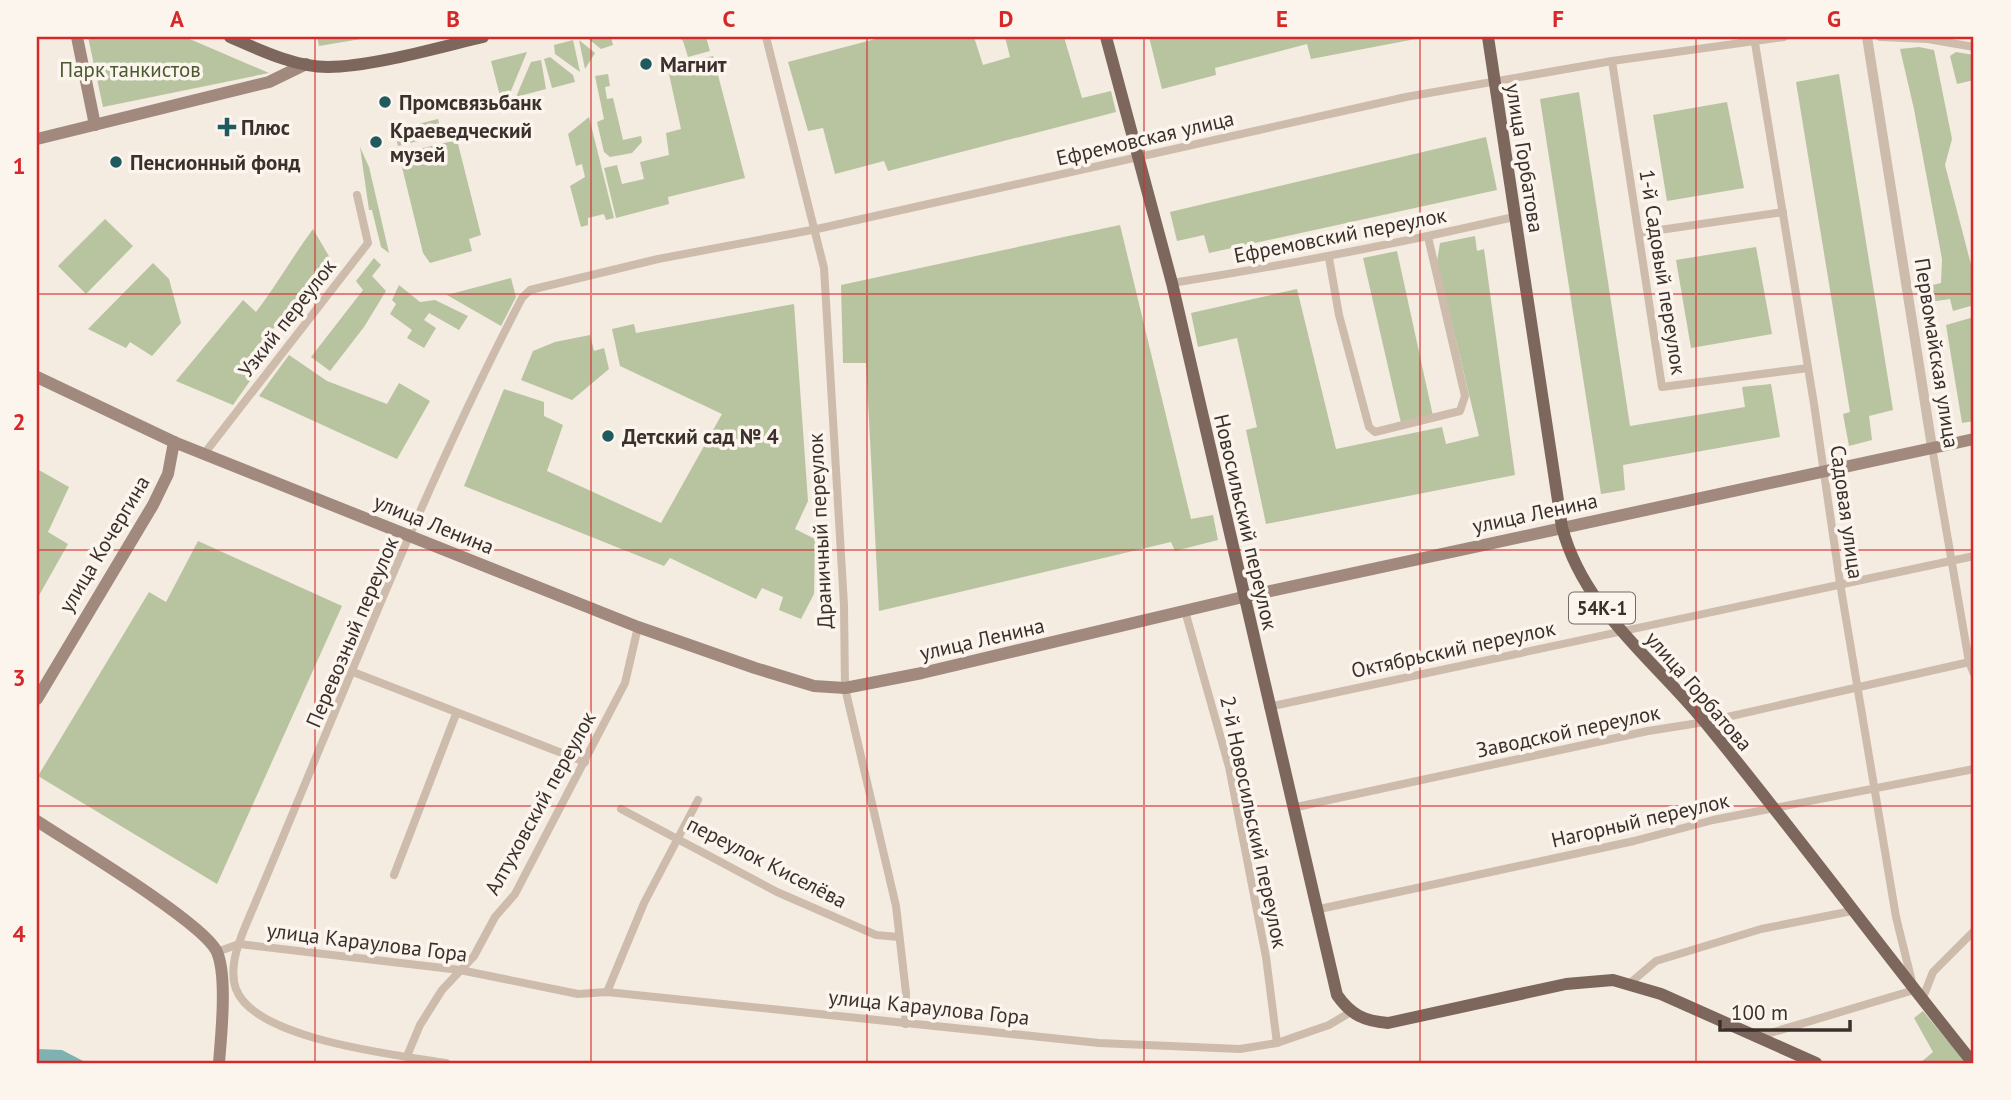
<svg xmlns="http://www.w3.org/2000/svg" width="2011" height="1100" font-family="'PT Sans',sans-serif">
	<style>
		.green { fill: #b8c4a0 }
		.water { fill: #7fb0b2 }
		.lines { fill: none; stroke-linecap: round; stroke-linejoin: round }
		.minor { stroke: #cdbbac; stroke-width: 8 }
		.tertiary { stroke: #cdbbac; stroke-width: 10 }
		.secondary { stroke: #a18a7d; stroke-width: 12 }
		.primary { stroke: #7d675c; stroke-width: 12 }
		.grid { fill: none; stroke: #d62828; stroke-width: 2; stroke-opacity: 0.55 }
		.poi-dot { fill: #1f5a5e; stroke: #fbf5ee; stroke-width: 2.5 }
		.labels { text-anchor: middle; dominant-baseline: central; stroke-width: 7; stroke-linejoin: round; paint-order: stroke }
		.shield { fill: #fbf5ee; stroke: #756b66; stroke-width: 2 }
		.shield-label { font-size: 19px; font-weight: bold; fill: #3b302b }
		.poi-label { font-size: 21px; font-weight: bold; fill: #3b302b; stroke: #fbf5ee; text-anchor: start }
		.park-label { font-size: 21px; fill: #4a5a2e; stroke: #fbf5ee }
		.street-label { font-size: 21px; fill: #3b302b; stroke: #fbf5ee }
		.neatline { fill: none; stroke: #d62828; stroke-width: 2.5 }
		.grid-label { font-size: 23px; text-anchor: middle; font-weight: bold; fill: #d62828 }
	</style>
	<rect width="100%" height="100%" fill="#f4ebe1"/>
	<g class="green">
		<path d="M88,37h97l84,36 -166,34z"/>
		<path d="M317,37h56l-54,9z"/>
		<path d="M586,37h25l2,8 -12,4z"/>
		<path d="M678,37h28l4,14 -22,6 -5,-16z"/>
		<path d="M883,37h91l9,28 27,-8 -5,-20h59l18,61 29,-7 5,21 -228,59 -4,-10 -49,13 -12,-46 -15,3 -20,-69z"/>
		<path d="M1149,37h277l-115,22 -4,-15 -92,24 1,7 -54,14z"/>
		<path d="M573,40l7,32 -25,-18 -1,-9z"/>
		<path d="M579,40l16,13 -10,16z"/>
		<path d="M1919,47l15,3 18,89 -7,26 29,111v29l-21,6 -3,-12 -27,4 -3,-15 21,-5 1,-24 -28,-150 -14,-60z"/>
		<path d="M527,52l-19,46 -7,2 -10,-39z"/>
		<path d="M1956,52l18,3v25l-17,4 -7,-28z"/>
		<path d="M713,56l32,122 -77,19 1,7 -53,14 -12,-50 13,-3 5,19 22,-5 -4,-17 29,-7 -3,-22 15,-4 -12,-55 15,-3 -1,-8z"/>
		<path d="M550,57l23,18 2,7 -23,6 -8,-29z"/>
		<path d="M541,60l5,29 -30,8 15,-35z"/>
		<path d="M608,74l2,12 -5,1 2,12 6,-1 10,42 18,-4 1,6 -10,11 -22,4 -6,-5 -7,-30 7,-3 -9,-43z"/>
		<path d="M1839,74l54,336 -24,6 3,24 -23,6 -6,-32 7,-2 -54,-330z"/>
		<path d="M1579,92l51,334 115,-19 -3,-20 29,-3 9,53 -157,28 2,25 -24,4 -61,-395z"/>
		<path d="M1727,102l17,86 -77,13 -14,-86z"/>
		<path d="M589,117l25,101 -8,2 -2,-6 -16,4v7l-7,2 -11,-41 15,-9 -3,-13 -6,2 -8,-32z"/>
		<path d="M438,119l4,16 -44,11 -4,-16z"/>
		<path d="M1486,137l11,53 -288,63 -5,-18 -27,6 -7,-29z"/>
		<path d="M457,140l24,95 -12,4 3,12 -42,12 -7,-10 -23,-94 2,-6z"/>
		<path d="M360,147l9,20 20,86 -8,-6 -9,-37h-3z"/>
		<path d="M105,219l28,27 -47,48 -28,-28z"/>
		<path d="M1120,225l71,294 22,-4 5,25 -43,11 -4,-9 -292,69 -13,-248h-23l-2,-78z"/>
		<path d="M313,229l17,29 -89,111 11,9 -19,27 -57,-24 67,-81 13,12c22,-29 35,-53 57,-83z"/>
		<path d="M1475,236l2,15 7,-2 31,226 -249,49 -20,-94 11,-3 -20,-89 -39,9 -7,-34 106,-24 39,160 106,-22 4,17 33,-8 -42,-175 3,-18z"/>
		<path d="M1756,247l16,87 -81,14 -15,-88z"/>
		<path d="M1397,251l36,165 -32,7 -38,-165z"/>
		<path d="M374,258l7,7 -9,11 14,15 -22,36 -34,44 -19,-14 52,-67 -7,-9z"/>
		<path d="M153,263l16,16 12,44 -29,33 -22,-14 -4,6 -38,-19z"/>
		<path d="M511,278l5,19 -15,29 -54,-31z"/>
		<path d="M399,285l21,17 15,-2 33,16 -9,14 -30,-17 -5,7 12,8 -12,20 -17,-10 5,-8 -22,-16 6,-10 -4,-4z"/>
		<path d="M794,304l14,197 -13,28 20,10 -1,55 -13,25 -22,-9 4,-13 -21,-9 -6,11 -86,-41 -6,8 -200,-80 40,-97 40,13v14l19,9 -16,46 114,52 61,-109 -102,-48 -8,-37 22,-5 2,9z"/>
		<path d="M1974,317v104l-12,2 -16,-98z"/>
		<path d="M590,335l4,16 10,-3 5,21 -37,31 -51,-20 12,-29 22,-9z"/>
		<path d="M289,355l38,26 60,23 12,-21 31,18 -33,58 -138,-63z"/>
		<path d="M37,469l32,18 -21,45 20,12 -31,55z"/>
		<path d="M198,541l144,65 -125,278 -179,-108 111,-184 17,10z"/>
		<path d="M1923,1011l43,52h-46l13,-11 -19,-34z"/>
	</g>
	<path class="water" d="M37,1049l25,1 25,13h-50z"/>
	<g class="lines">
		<g class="minor">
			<path d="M766,37l58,231 20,337 1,83 51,218 10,87 -1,31"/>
			<path d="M1754,37l60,367 26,179 56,334 18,73 -157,47"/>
			<path d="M1880,37l48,2 46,8"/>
			<path d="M1612,61l50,326 146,-19"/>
			<path d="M1639,233l144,-21"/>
			<path d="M1329,258l10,57 30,112 6,5 85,-21 5,-15 -37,-159"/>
			<path d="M1172,283c115,-18 229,-40 342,-66"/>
			<path d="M1932,447l37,215 5,12"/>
			<path d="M204,454l164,-211 -11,-48"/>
			<path d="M1185,611l44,156 37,190 11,86"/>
			<path d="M353,672l232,90"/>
			<path d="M1268,707l706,-151"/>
			<path d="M1292,808l356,-77 57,-9 269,-61"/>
			<path d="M621,809l156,83 99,43 23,2"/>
			<path d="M394,875l62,-161"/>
			<path d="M1315,910l319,-69 79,-21 261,-51"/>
			<path d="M217,952l22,-8 221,26 118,24 29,-2 492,51 141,6 37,-6 52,-18 20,-12"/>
			<path d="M1629,984l27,-23 105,-32 91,-18"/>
			<path d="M607,992l37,-89 54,-103"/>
			<path d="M1922,1000l11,-28 41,-41"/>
			<path d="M407,1056l13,-31 22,-35 32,-34 21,-39 20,-23 110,-211 13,-56"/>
			<path d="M446,1063c-48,-8 -191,-23 -210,-74 -10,-27 10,-63 20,-88 85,-200 165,-410 266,-603l8,-8 128,-31 159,-30 589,-132 206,-36 172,-24"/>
		</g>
		<path class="tertiary" d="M1867,37l65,410"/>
		<g class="secondary">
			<path d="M77,37l18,88"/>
			<path d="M37,139l232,-57 37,-18"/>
			<path d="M37,377l137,65 464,185 117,41 59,18 31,2 77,-15 321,-76 731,-158"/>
			<path d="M37,699l116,-194 15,-31 6,-32"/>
			<path d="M37,821c35,23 162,99 179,129 12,23 5,87 3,113"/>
		</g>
		<g class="primary">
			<path d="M230,37c30,13 65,30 98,30 43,0 112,-20 155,-30"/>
			<path d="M1106,37l66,246 165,712c14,20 27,26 51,28l178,-39 47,-4 48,14 155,69"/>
			<path d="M1488,37l74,490c21,81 90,131 142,194 92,112 178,229 269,342"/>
		</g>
	</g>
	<path class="grid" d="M315,37v1026M591,37v1026M867,37v1026M1144,37v1026M1420,37v1026M1696,37v1026M37,294h1937M37,550h1937M37,806h1937"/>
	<g class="poi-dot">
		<circle cx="646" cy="64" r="7"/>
		<circle cx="385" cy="102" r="7"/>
		<path d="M223.5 116.5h7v7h7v7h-7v7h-7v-7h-7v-7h7z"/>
		<circle cx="376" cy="142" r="7"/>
		<circle cx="116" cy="162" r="7"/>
		<circle cx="608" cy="436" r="7"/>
	</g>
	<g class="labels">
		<rect class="shield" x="1569" y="592.5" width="66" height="31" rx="5"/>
		<g class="shield-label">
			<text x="1602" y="608">54К-1</text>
		</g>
		<g class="poi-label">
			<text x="660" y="64">Магнит</text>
			<text x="399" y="102">Промсвязьбанк</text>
			<text x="241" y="127">Плюс</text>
			<text x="390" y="130">Краеведческий<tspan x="390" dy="24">музей</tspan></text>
			<text x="130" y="162">Пенсионный фонд</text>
			<text x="622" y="436">Детский сад № 4</text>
		</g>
		<g class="park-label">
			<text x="130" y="69">Парк танкистов</text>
		</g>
		<g class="street-label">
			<text transform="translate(1145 138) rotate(-13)">Ефремовская улица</text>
			<text transform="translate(1525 158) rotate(81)">улица Горбатова</text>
			<text transform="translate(1340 235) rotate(-11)">Ефремовский переулок</text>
			<text transform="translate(1663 272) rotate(81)">1-й Садовый переулок</text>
			<text transform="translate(287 318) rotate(-52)">Узкий переулок</text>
			<text transform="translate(1937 353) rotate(81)">Первомайская улица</text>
			<text transform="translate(1847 512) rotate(82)">Садовая улица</text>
			<text transform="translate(1535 513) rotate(-12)">улица Ленина</text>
			<text transform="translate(1246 522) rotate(77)">Новосильский переулок</text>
			<text transform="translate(434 524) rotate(22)">улица Ленина</text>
			<text transform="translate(820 531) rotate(-93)">Драничный переулок</text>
			<text transform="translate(104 544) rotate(-59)">улица Кочергина</text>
			<text transform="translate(352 632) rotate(-67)">Перевозный переулок</text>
			<text transform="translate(982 639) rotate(-13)">улица Ленина</text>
			<text transform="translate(1453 649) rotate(-12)">Октябрьский переулок</text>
			<text transform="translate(1699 691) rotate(49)">улица Горбатова</text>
			<text transform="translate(1568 731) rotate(-12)">Заводской переулок</text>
			<text transform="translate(540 803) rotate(-61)">Алтуховский переулок</text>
			<text transform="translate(1640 820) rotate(-13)">Нагорный переулок</text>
			<text transform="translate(1254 822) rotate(78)">2-й Новосильский переулок</text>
			<text transform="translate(767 862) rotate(27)">переулок Киселёва</text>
			<text transform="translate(367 942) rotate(7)">улица Караулова Гора</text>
			<text transform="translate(929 1007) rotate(6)">улица Караулова Гора</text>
		</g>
	</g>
	<rect width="2011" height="1100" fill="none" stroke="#fbf5ee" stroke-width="77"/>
	<path d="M1720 1020v10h130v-10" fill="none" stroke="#3b302b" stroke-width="3.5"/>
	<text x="1731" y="1020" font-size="21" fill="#3b302b" stroke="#fbf5ee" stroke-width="5" paint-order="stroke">100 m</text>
	<rect x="38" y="38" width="1934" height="1024" class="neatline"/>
	<g class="grid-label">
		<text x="177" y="27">A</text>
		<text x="453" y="27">B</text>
		<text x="729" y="27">C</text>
		<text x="1006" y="27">D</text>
		<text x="1282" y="27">E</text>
		<text x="1558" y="27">F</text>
		<text x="1834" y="27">G</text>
		<text x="19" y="174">1</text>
		<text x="19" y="430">2</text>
		<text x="19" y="686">3</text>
		<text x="19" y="942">4</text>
	</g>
</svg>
